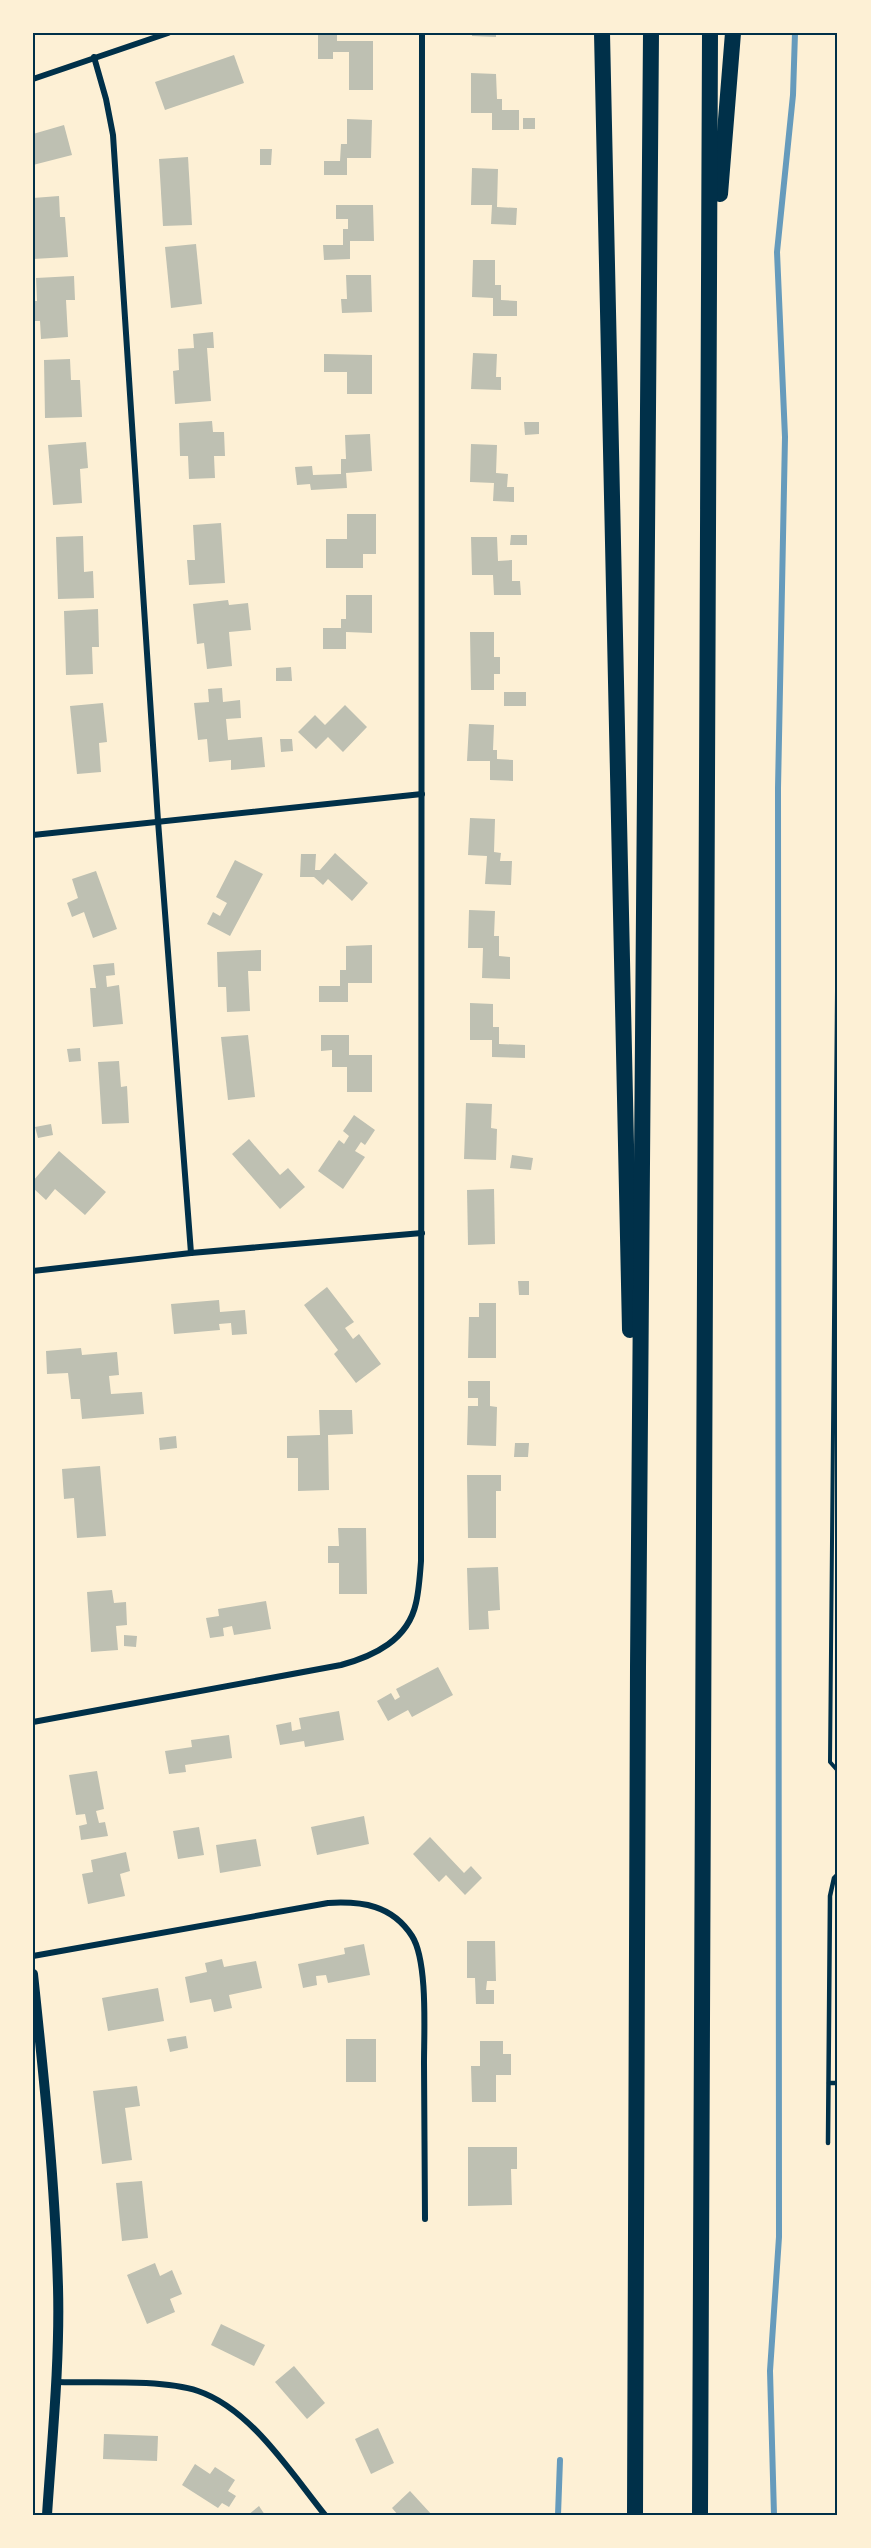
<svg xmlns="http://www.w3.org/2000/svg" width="871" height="2548" font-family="'Asap Condensed',sans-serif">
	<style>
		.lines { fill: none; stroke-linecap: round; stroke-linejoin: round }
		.stream { stroke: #669bbc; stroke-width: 6 }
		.building { fill: #bec0b2 }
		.path { stroke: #003049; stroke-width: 4 }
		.service { stroke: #003049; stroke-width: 4.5 }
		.minor { stroke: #003049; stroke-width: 6 }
		.tertiary { stroke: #003049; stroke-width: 10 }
		.motorway { stroke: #003049; stroke-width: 16 }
		.neatline { fill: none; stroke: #003049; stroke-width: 2 }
	</style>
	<rect width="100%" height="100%" fill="#fdf0d5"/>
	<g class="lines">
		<g class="stream">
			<path d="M558,2515l2,-55"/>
			<path d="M774,2515l-4,-144 9,-134 -1,-1449 7,-351 -8,-185 16,-157 2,-62"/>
		</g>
	</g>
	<g class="building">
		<path d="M318,33h19v8h36v49h-24v-38h-16v7h-15z"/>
		<path d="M472,33h24v4l-24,-1z"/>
		<path d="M234,55l10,28 -79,27 -10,-28z"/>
		<path d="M471,73l25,1 1,25h5v11h17v20h-27v-17h-21z"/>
		<rect x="523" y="118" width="12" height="11"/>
		<path d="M347,119l25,1 -1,38h-24v17h-23v-14h16l1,-17h6z"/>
		<path d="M64,125l8,30 -39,10v-31z"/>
		<path d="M260,149h12l-1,16h-11z"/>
		<path d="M188,157l4,68 -29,1 -4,-67z"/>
		<path d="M472,168l26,1 -1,38 20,1 -1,17 -25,-1 1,-19h-21z"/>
		<path d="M59,196l1,21h5l3,40 -35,2v-16l2,-1 -2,-44z"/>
		<path d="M336,205h37l1,36h-24v18l-26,1 -1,-15h20v-16h5v-10h-12z"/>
		<path d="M196,244l6,60 -31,4 -6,-61z"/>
		<path d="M473,260h22v25h6v15l16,1v15h-24v-18l-21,-1z"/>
		<path d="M346,275h25l1,37 -30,1 -1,-14h6z"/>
		<path d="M74,276l1,24h-9l2,37 -27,2 -1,-18h-7v-20h4l-1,-23z"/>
		<path d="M213,332l1,16h-7l4,53 -36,3 -2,-33 6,-1 -1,-21 16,-1 -1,-14z"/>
		<path d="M473,353l24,1 -1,23h5v13l-30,-1z"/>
		<path d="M324,354l48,1v39h-25v-22h-23z"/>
		<path d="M70,359l1,21h9l2,37 -37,1 -1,-58z"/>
		<path d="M212,421l1,11h11l1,24h-11l1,22 -26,1 -1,-23h-8l-1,-33z"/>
		<path d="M524,422h15v12l-14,1z"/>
		<path d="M370,434l2,37 -26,2 1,15 -36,2 -1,-6 -13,1 -2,-18 17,-1 1,9 28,-1v-15h5l-1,-24z"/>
		<path d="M86,442l2,26 -8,1 2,34 -29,2 -5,-60z"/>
		<path d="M471,444l26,1 -1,28 12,1 -1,13h7v15l-21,-1 1,-18 -24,-1z"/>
		<path d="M347,514h29v40h-13v14h-37v-29h21z"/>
		<path d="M221,523l4,60 -36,2 -2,-25h8l-2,-35z"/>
		<path d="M511,535h16v10h-17z"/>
		<path d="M83,536l1,36 9,-1 1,27 -36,1 -2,-62z"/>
		<path d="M471,537h26l1,24 14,-1v21h8l1,14h-27l-1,-20h-21z"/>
		<path d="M346,595h26v38l-26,-1v17h-23v-21h18v-9h5z"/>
		<path d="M228,600l1,5 19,-2 3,27 -22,2 3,34 -25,3 -3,-26 -7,1 -4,-40z"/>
		<path d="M98,609l1,38h-7l1,27 -27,1 -2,-64z"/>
		<path d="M470,632h24v25h6v17h-6v16h-23z"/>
		<path d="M291,667l1,14h-16v-13z"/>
		<path d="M222,688l1,14 17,-2 1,18 -15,1 2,21 34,-3 3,30 -34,3v-10l-22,2 -2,-23 -9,1 -4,-37 15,-1 -1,-13z"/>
		<rect x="504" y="692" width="22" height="14"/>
		<path d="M103,703l4,39 -8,1 2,29 -24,2 -7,-68z"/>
		<path d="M345,705l22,22 -24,25 -15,-15 -12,12 -18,-17 17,-17 10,10z"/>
		<path d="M469,724l25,1 -1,25h4v9l16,1v21l-23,-1v-19h-23z"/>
		<path d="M280,739h12l1,12 -12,1z"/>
		<path d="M470,818l25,1 -1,33 7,1 -1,8h12l-1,24 -26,-1 2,-28 -19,-1z"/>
		<path d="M335,853l33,30 -16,18 -24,-22 -5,6 -9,-8h-14l1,-23h15l-1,16h5z"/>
		<path d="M235,860l28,14 -33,62 -23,-12 6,-12 7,4 7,-13 -11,-6z"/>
		<path d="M96,871l21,58 -24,9 -9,-26 -12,5 -5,-14 11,-5 -6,-19z"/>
		<path d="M469,910l26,1 -1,25h5v20l11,1v22l-28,-1 1,-30h-15z"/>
		<path d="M372,945v38h-24v19h-29v-16h21v-16h6v-24z"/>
		<path d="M261,950v21h-13l2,40 -23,1 -1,-25h-8l-1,-35z"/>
		<path d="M114,963l1,12 -9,1 1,11 12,-2 4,39 -30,3 -3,-39h6l-3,-23z"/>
		<path d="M470,1003l23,1v23h6v17l26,1v13l-33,-1v-17h-22z"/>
		<path d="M248,1035l7,62 -27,3 -7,-63z"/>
		<path d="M321,1035h28v20h23v37h-25v-25h-15v-17l-11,1z"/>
		<path d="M80,1048l1,13 -12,1 -2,-13z"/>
		<path d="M119,1061l2,26 6,-1 2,37 -27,1 -4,-62z"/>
		<path d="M466,1103l26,1 -1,24 6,1 -1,31 -32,-1z"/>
		<path d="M354,1115l21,15 -10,15 -4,-3 -6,9 10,6 -22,32 -25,-18 21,-31 5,4 5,-8 -6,-5z"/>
		<path d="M51,1124l2,11 -15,3 -3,-11z"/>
		<path d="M249,1139l31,36 8,-7 17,19 -25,22 -48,-55z"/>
		<path d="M59,1151l47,41 -21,23 -30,-26 -9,11 -13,-12v-7z"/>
		<path d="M512,1155l21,3 -2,12 -21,-2z"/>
		<path d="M494,1189l1,55 -27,1 -1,-55z"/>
		<path d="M518,1281h11v14h-10z"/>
		<path d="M327,1287l27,35 -9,6 8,11 6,-5 22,30 -25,19 -22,-29 4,-4 -34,-45z"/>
		<path d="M219,1300l1,12 25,-2 2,24 -15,1 -1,-12 -12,1 1,6 -46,4 -3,-30z"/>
		<path d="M479,1303h17v55h-28l1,-41h10z"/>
		<path d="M81,1348l1,7 35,-3 2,23 -10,1 2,18 31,-2 2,22 -62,5 -2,-20h-9l-3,-26 -21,1 -1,-23z"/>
		<path d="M468,1381h22v25l7,1 -1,39 -29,-1 1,-39h10v-8h-10z"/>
		<path d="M319,1410h33l1,24 -25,1 1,55 -31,1v-33h-11v-22l33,-1z"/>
		<path d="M176,1436l1,12 -17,2 -1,-12z"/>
		<path d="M515,1443h14l-1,14h-14z"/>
		<path d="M100,1466l6,70 -29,2 -3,-40 -10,1 -2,-30z"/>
		<path d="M467,1475h34v16h-5v47h-28z"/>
		<path d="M338,1528h28l1,66h-28v-31h-11v-17h11z"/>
		<path d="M498,1567l2,43 -12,1 1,18 -20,1 -2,-62z"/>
		<path d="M112,1590l2,13 12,-1 1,23 -11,1 2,24 -27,2 -4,-60z"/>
		<path d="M266,1601l5,28 -37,6 -2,-9 -9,2 1,8 -14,2 -4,-20 13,-2 -1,-7z"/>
		<path d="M124,1635l13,1 -1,11 -12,-1z"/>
		<path d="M438,1667l15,28 -41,22 -4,-7 -20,11 -11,-20 14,-8 4,7 5,-3 -4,-8z"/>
		<path d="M339,1711l5,29 -39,7 -1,-6 -24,4 -4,-20 15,-3 1,9 9,-2 -2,-11z"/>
		<path d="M229,1735l3,23 -47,7 1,7 -17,2 -4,-23 27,-4 -1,-7z"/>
		<path d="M97,1771l7,38 -8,2 3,12 6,-1 3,14 -27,4 -2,-14 8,-2 -2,-10 -9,1 -7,-40z"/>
		<path d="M364,1816l5,28 -52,11 -6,-28z"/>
		<path d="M199,1827l5,28 -26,4 -5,-28z"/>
		<path d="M430,1837l34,36 7,-7 11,12 -17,17 -19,-20 -7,7 -26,-28z"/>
		<path d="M256,1839l5,27 -41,7 -4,-28z"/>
		<path d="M126,1852l4,19 -10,3 5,22 -37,8 -6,-30 11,-2 -2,-12z"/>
		<path d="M467,1941h28l1,40h-9l-1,9h8v14h-18l-1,-26h-8z"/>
		<path d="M364,1944l6,31 -42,8 -2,-8 -10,1 1,9 -14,3 -5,-24 47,-10 -1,-6z"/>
		<path d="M222,1959l2,8 32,-6 6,27 -33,7 3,13 -18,4 -3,-13 -21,4 -5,-26 22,-5 -2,-9z"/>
		<path d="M158,1988l6,33 -56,10 -6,-33z"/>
		<path d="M186,2036l2,12 -18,4 -3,-13z"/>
		<rect x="346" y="2039" width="30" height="43"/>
		<path d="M480,2041h23v13h8v21h-15v27h-24l-1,-36h9z"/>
		<path d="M137,2086l3,20 -15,2 7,52 -30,4 -9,-73z"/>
		<path d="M468,2147h49v22h-6l1,36 -44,1z"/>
		<path d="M142,2181l6,57 -26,3 -6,-58z"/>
		<path d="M155,2263l5,13 12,-6 10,24 -12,5 5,13 -28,12 -20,-49z"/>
		<path d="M221,2324l44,21 -11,21 -43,-21z"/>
		<path d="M294,2366l31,37 -18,16 -32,-37z"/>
		<path d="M378,2428l16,35 -23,11 -16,-35z"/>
		<path d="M104,2434l54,2 -1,25 -54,-2z"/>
		<path d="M195,2464l15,10 5,-7 20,13 -7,11 8,5 -7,11 -7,-4 -4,5 -36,-23z"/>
		<path d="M410,2491l22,24h-34l-6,-7z"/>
		<path d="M259,2506l6,9h-17z"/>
	</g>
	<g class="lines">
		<path class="path" d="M838,882l-8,880 8,9"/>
		<g class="service">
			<path d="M829,2083h9"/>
			<path d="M828,2143l2,-247 4,-18 4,-4"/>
		</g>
		<g class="minor">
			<path d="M94,57l12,42 7,36 45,686 33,432"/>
			<path d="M33,79l135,-46"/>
			<path d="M33,835l389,-41"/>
			<path d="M33,1271l158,-18 231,-20"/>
			<path d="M33,1722l308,-57c33,-9 67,-25 75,-62 3,-13 4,-28 5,-42l1,-1528"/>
			<path d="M33,1956l295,-53c34,-2 64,2 84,33 16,25 12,96 12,127 0,52 1,104 1,156"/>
			<path d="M56,2382c40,1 105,-3 142,9 53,18 93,82 127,124"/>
		</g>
		<path class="tertiary" d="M33,1974c11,104 22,208 25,313 2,76 -6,152 -11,228"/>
		<g class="motorway">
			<path d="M602,33l28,1297"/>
			<path d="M720,194l13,-161"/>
			<path d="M635,2515l3,-848 13,-1634"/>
			<path d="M700,2515l10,-2482"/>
		</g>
	</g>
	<rect width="871" height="2548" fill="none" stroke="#fdf0d5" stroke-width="69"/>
	<rect x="34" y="34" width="802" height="2480" class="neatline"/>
</svg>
